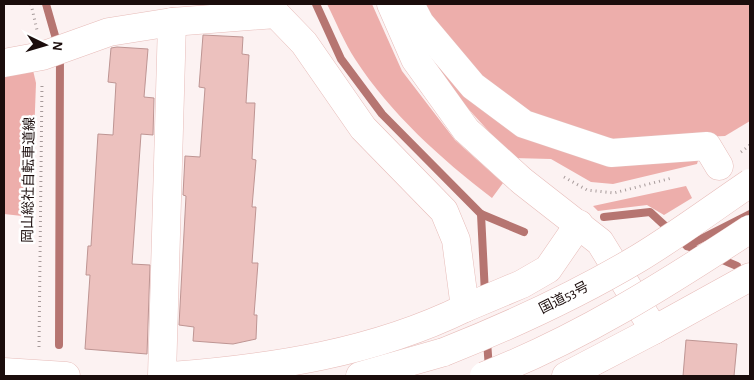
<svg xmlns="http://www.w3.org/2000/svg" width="754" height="380" font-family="'Alegreya Sans','Noto Sans JP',sans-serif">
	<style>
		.green { fill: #edaeab }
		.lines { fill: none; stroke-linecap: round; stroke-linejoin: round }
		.stream { stroke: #b67571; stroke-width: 8 }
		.building { fill: #ecc1be; stroke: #be9593 }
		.minor-casing { stroke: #e7bcb9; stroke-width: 29 }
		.highway-casing { stroke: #e7bcb9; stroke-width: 29 }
		.path { stroke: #a69a9a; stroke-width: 3; stroke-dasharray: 1 4; stroke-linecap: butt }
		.minor { stroke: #fff; stroke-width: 28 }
		.highway { stroke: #fff; stroke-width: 28 }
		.highway-bridge-casing { stroke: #e7bcb9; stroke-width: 29; stroke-linecap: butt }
		.highway-bridge { stroke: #fff; stroke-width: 28 }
		.labels { text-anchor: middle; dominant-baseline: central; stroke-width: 5; stroke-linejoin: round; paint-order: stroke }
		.street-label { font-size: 14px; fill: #1b0d0c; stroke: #fff }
	</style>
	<rect width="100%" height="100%" fill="#fcf2f2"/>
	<g class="green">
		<path d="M327,4h45l30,67 53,69 48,43 -11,15c-51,-39 -102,-85 -137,-139 -11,-17 -19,-37 -28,-55z"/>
		<path d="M419,4h331v117l-25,15 -114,5 -83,-27 -48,-37z"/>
		<path d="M419,45l99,86 181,26 -2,7 -84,20 -22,-2 -40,-23 -38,-1 -60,-66z"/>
		<path d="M32,66l4,17 -5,134 -27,-3v-142z"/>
		<path d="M686,186l6,12 -28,17 -17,-10 -49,6 -5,-5z"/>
	</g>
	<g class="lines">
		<g class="stream">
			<path d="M46,4l14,49 -1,292"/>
			<path d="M316,4l25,55 41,55 99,100 43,18"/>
			<path d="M481,214l4,80"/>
			<path d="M604,217l46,-5 37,34 16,6"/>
			<path d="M687,246l63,-32"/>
			<path d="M718,258l19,8"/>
			<path d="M487,341l2,28"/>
		</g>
	</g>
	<g class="building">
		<path d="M203,35l40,2 -1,17 7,1 -3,48h9l-3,56 4,1 -4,47h4l-4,56h6l-4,52h3l-1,24 -23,5 -40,-3 1,-14 -15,-2 7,-129 -3,-1 2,-39 15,1 5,-69 -6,-1z"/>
		<path d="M117,47l31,2 -4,48 10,1 -1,37 -12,-1 -9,130 18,1 -3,89 -62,-5 5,-74h-4l2,-29h3l7,-112 15,1 3,-52 -8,-1 3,-34z"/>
		<path d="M686,340l51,4 -3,32h-51z"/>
	</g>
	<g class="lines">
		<defs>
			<g id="minor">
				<path d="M391,4l24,55 51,71 56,51 78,61 54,88 96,-53"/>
				<path d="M410,4l10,19 53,63 51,38 87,29 96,-7 12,20"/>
				<path d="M4,63l38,-7 67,-24 63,-10 104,-8 28,29 59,85 81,83 12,29 9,68 57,-24 26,-15 31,-45"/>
				<path d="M4,372l62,4"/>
				<path d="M162,376l10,-354"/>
				<path d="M171,376c102,-8 202,-23 294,-68"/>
				<path d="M566,376l88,-46"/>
			</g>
			<path id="highway" d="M360,376l84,-24"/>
		</defs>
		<use href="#minor" class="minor-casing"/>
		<use href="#highway" class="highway-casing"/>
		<g class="path">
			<path d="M31,4l6,26"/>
			<path d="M741,152l9,-7"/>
			<path d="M564,177l23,13 27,3 58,-15"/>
			<path d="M39,347l3,-264"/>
		</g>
		<use href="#minor" class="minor"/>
		<use href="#highway" class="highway"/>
		<defs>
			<g id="highway-bridge">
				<path d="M444,352c68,-27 133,-57 195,-94 38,-23 74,-50 111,-75"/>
				<path d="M484,376c95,-37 181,-91 266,-147"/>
			</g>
		</defs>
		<use href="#highway-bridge" class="highway-bridge-casing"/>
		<use href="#highway-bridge" class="highway-bridge"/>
	</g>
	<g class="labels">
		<g class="street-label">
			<text transform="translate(29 180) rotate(-89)">岡山総社自転車道線</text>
			<text transform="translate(564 298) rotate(-27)">国道53号</text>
		</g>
	</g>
	<rect width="754" height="380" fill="none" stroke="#1b0d0c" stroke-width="10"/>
	<g transform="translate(45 45) rotate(95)" stroke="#ffffff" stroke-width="4" paint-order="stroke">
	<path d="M0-4L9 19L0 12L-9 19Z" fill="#1b0d0c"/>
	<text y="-8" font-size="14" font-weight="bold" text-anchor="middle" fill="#1b0d0c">N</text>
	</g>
</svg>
